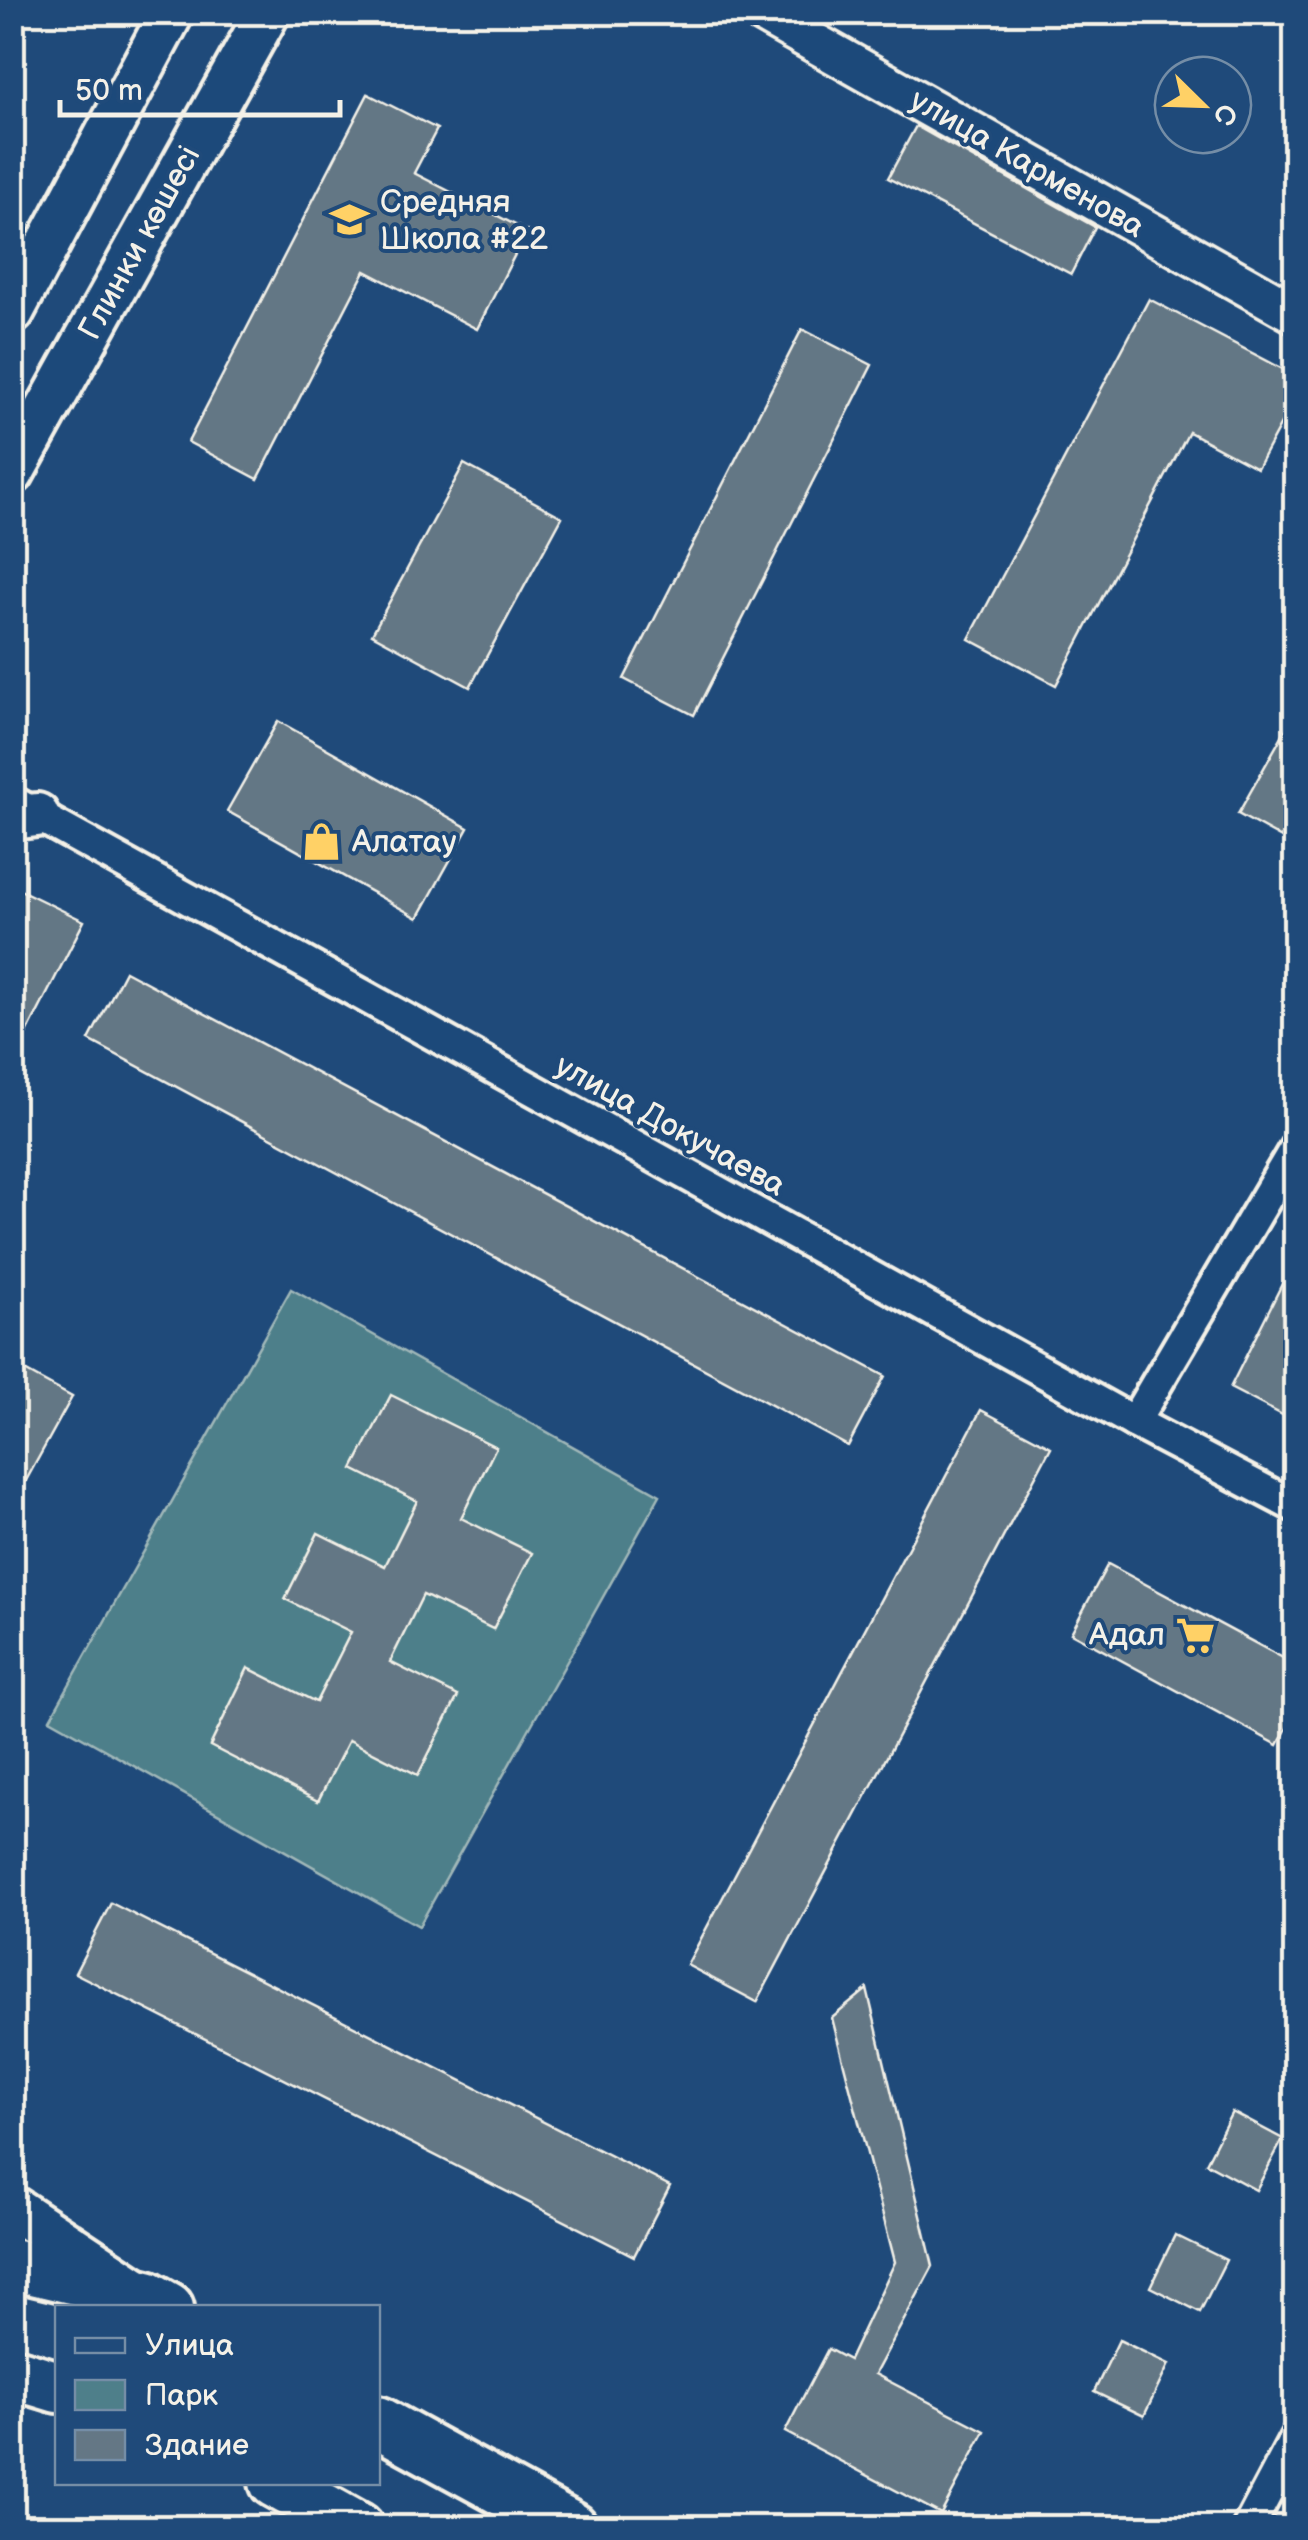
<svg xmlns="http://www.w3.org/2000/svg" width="1308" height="2540" font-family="'Balsamiq Sans',sans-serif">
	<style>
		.green { fill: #4e7f8a; stroke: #a1b8b9; stroke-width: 2.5 }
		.building { fill: #647785; stroke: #f4f1e8; stroke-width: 2.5 }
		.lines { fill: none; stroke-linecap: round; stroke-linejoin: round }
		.minor-casing { stroke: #f4f1e8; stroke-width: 38 }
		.tertiary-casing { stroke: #f4f1e8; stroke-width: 45 }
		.secondary-casing { stroke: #f4f1e8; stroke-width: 50 }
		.trunk-casing { stroke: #f4f1e8; stroke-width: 58 }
		.minor { stroke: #1f4a7a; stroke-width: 30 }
		.tertiary { stroke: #1f4a7a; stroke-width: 38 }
		.secondary { stroke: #1f4a7a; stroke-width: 42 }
		.trunk { stroke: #1f4a7a; stroke-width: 50 }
		.labels { text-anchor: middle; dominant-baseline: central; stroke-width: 8; stroke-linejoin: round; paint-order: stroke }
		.street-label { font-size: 32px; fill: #f4f1e8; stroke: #1f4a7a }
		.poi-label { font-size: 32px; fill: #f4f1e8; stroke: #1f4a7a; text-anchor: start }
	</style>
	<rect width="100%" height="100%" fill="#1f4a7a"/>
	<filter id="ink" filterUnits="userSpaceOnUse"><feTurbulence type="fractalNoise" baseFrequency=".01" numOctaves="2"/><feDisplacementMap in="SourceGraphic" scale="20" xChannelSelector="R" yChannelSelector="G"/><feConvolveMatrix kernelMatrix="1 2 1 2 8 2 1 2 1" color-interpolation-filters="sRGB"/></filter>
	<g filter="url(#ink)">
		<path class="green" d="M291,1289l369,206 -241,431 -369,-207z"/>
		<g class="building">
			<path d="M368,94l69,35 -23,44 113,58 -50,98 -112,-58 -107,208 -70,-37z"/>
			<path d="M916,126l179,101 -24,47 -183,-96z"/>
			<path d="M1149,299l147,77v20l-39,72 -68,-36 -133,253 -87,-46z"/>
			<path d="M802,329l70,36 -178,350 -70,-36z"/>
			<path d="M464,464l98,53 -92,170 -98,-53z"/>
			<path d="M1296,711v135l-58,-32z"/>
			<path d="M278,721l190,107 -50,90 -191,-107z"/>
			<path d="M12,886l72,35 -72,142z"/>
			<path d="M125,971l760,405 -37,70 -759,-406z"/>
			<path d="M1296,1256v166l-66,-34z"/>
			<path d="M12,1364l60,33 -60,109z"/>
			<path d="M391,1395l105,52 -35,71 71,35 -39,76 -70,-34 -33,67 68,34 -40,79 -69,-35 -31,61 -108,-55 38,-78 68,34 35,-70 -66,-33 33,-66 67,33 32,-65 -64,-32z"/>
			<path d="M981,1410l70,37 -294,555 -70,-37z"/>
			<path d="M1108,1564l188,101v46l-18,34 -207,-112z"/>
			<path d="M111,1903l559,283 -36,70 -559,-283z"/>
			<path d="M867,1989l66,277 -58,108 110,57 -44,83 -156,-82 43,-83 21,11 46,-98 -63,-244z"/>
			<path d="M1232,2112l51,27 -27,51 -50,-27z"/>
			<path d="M1175,2235l51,25 -26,52 -50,-25z"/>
			<path d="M1119,2340l50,24 -25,52 -50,-24z"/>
		</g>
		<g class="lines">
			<defs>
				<g id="minor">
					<path d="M19,805l1115,617 162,85"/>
					<path d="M1134,1422l162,-275"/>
					<path d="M1248,2528l48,-91"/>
				</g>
				<path id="tertiary" d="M760,12l536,302"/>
				<g id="secondary">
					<path d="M12,312l160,-300"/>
					<path d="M12,473l256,-461"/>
					<path d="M12,818l25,-3"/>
					<path d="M12,2207l122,81"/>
				</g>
				<g id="trunk">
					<path d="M12,2264l135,32 21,12"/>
					<path d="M12,2373l46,14"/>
					<path d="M378,2422l194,106"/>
					<path d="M275,2482l83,46"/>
				</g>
			</defs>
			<use href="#minor" class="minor-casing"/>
			<use href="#tertiary" class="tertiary-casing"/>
			<use href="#secondary" class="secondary-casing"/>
			<use href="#trunk" class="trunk-casing"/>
			<use href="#minor" class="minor"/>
			<use href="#tertiary" class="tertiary"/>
			<use href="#secondary" class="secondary"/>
			<use href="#trunk" class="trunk"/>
		</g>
	</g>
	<defs>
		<symbol id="school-bare" viewBox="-9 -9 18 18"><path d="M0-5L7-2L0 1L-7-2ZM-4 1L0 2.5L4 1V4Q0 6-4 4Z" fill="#ffd166" stroke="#1f4a7a" stroke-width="2.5" paint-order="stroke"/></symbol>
		<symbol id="shop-bare" viewBox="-9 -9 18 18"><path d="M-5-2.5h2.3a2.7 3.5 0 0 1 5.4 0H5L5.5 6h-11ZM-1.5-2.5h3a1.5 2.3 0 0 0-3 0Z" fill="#ffd166" stroke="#1f4a7a" stroke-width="2.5" paint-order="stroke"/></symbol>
		<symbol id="supermarket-bare" viewBox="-9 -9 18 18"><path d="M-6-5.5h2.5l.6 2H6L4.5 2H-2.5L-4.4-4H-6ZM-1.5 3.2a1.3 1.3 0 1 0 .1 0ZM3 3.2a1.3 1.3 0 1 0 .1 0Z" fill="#ffd166" stroke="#1f4a7a" stroke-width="2.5" paint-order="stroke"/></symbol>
	</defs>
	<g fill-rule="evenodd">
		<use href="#school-bare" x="322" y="192" width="55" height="55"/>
		<use href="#shop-bare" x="294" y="814" width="55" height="55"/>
		<use href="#supermarket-bare" x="1168" y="1608" width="55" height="55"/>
	</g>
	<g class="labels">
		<g class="street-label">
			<text transform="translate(1027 164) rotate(30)">улица Карменова</text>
			<text transform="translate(140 243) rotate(-61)">Глинки көшесі</text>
			<text transform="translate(670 1126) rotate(29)">улица Докучаева</text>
		</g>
		<g class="poi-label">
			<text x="380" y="202">Средняя<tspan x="380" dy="37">Школа #22</tspan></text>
			<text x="352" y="842">Алатау</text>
			<text x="1165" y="1635" text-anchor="end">Адал</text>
		</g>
	</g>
	<rect width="1308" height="2540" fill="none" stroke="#1f4a7a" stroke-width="50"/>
	<rect x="25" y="25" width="1258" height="2490" fill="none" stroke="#f4f1e8" stroke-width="4" filter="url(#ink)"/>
	<rect x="55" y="2305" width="325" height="180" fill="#1f4a7a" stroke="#748da6" stroke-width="2.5"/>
	<rect x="75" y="2338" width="50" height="15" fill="#1f4a7a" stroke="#748da6" stroke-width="2.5"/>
	<text x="145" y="2355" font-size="30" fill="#f4f1e8">Улица</text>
	<rect x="75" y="2380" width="50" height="30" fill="#4e7f8a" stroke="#748da6" stroke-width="2.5"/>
	<text x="145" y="2405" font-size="30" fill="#f4f1e8">Парк</text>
	<rect x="75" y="2430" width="50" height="30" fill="#647785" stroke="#748da6" stroke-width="2.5"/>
	<text x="145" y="2455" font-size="30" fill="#f4f1e8">Здание</text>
	<g transform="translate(1203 105) rotate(113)"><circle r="48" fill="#1f4a7a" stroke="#748da6" stroke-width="2.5"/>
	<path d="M0-8L18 38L0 25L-18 38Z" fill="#ffd166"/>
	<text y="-15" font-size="28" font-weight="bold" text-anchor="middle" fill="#f4f1e8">С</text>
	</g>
	<path d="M60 100v15h280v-15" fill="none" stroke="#f4f1e8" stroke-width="5"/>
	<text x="75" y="100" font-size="30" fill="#f4f1e8" stroke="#1f4a7a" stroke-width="8" paint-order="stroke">50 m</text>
</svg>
